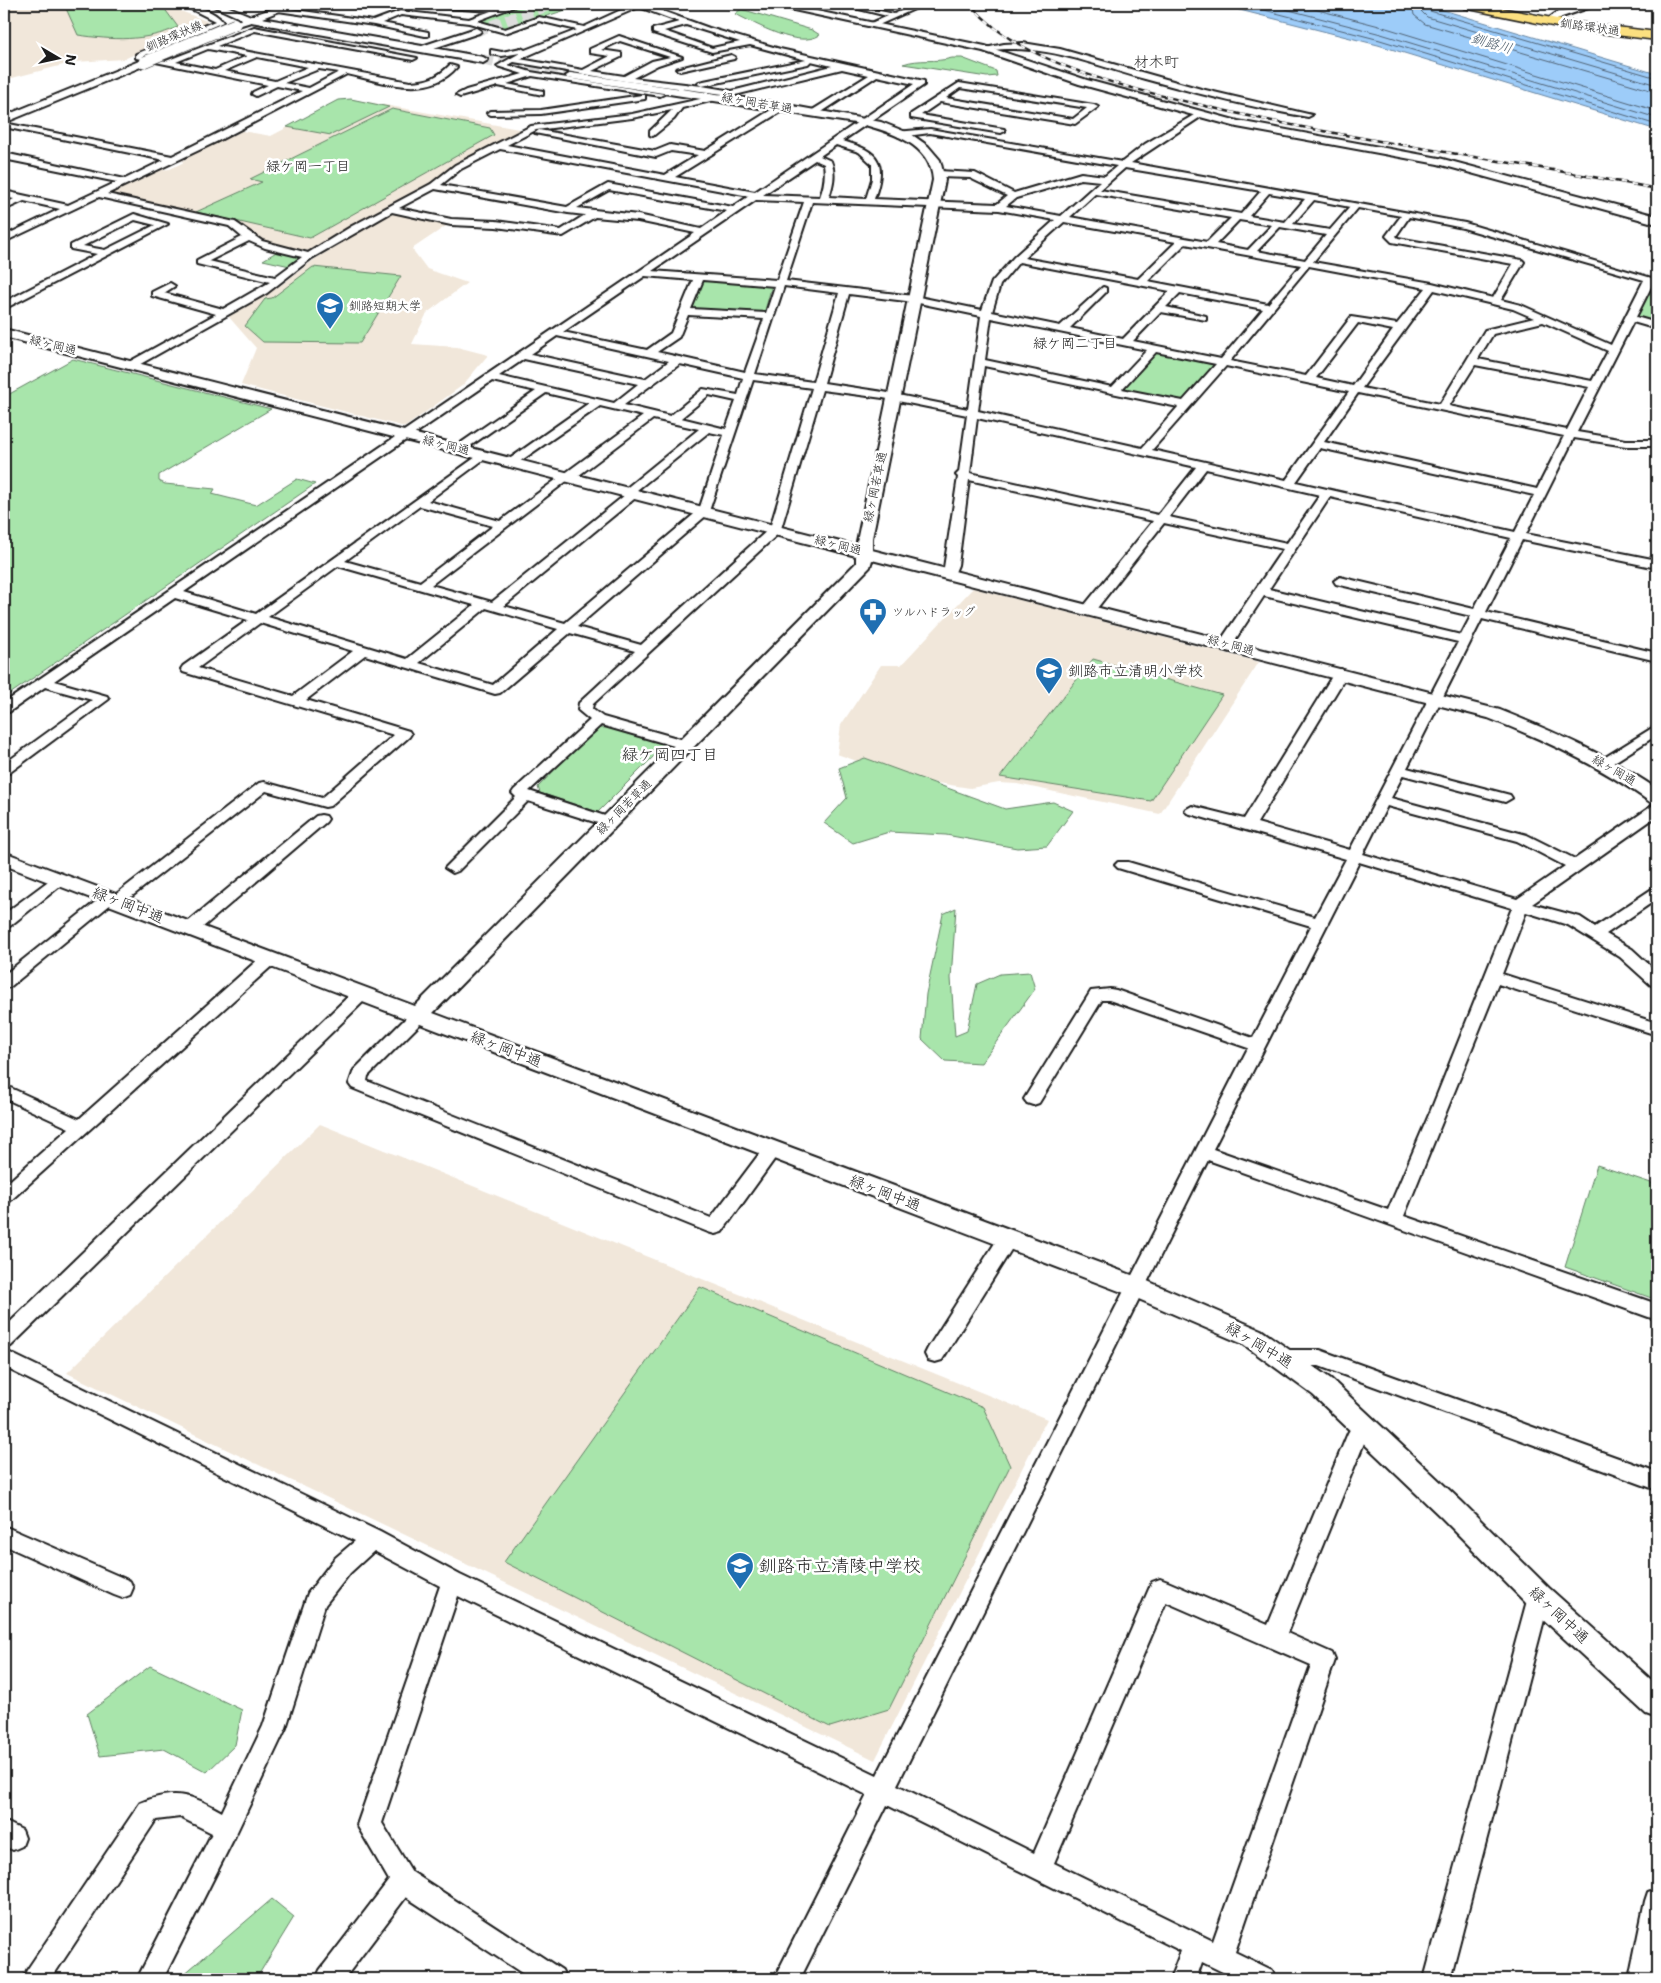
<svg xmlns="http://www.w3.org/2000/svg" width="1661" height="1983" font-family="'Shantell Sans','Klee One',sans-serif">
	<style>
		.built { fill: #f1e7da }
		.green { fill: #a8e5ab; stroke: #628064 }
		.water { fill: #9dccf9; stroke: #6986a1 }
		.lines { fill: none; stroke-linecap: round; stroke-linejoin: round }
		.shore { stroke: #506274; stroke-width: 1 }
		.tertiary-tunnel { stroke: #ddd; stroke-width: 11; stroke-dasharray: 11 5; stroke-linecap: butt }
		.minor-casing { stroke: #1c1c1c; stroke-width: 4 }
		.tertiary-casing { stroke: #1c1c1c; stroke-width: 4 }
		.trunk-casing { stroke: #1c1c1c; stroke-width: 3 }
		.minor { fill: #fff; fill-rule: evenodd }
		.tertiary { fill: #fff; fill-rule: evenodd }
		.trunk { fill: #fce080; fill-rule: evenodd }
		.rail-casing { stroke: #1c1c1c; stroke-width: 2.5 }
		.rail { stroke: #fff; stroke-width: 2; stroke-dasharray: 5.5; stroke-linecap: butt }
		.tertiary-bridge-casing { stroke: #1c1c1c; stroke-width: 12; stroke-linecap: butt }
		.tertiary-bridge { stroke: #fff; stroke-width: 11 }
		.labels { text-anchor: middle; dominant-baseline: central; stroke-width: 5; stroke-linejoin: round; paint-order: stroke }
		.far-street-label { font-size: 12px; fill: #1c1c1c; stroke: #fff }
		.far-poi-label { font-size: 12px; fill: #1c1c1c; stroke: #fff; text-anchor: start }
		.far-water-label { font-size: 14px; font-style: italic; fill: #495a69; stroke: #fff }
		.far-neighbourhood-label { font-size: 14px; fill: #1c1c1c; stroke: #fff }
		.far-quarter-label { font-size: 15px; fill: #1c1c1c; stroke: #fff }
		.poi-label { font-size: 15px; fill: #1c1c1c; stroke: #fff; text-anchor: start }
		.street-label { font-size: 15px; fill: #1c1c1c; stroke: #fff }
		.neighbourhood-label { font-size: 16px; fill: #1c1c1c; stroke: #fff }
		.near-poi-label { font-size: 18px; fill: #1c1c1c; stroke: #fff; text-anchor: start }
	</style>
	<rect width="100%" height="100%" fill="#fff"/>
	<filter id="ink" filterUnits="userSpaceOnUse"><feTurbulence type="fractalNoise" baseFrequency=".02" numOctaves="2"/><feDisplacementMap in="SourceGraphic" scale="10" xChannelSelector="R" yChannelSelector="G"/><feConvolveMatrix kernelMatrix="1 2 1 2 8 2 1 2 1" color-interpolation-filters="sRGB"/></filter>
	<g filter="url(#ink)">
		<g class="built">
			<path d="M4,4h168l-1,2 7,4 31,12 -85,37 -49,3 -71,18z"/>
			<path d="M351,99l173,31 -107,62 -33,16 -75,43 -20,-3 -28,-9 -20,-15 -131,-31 49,-23 11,-1 14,-7 -3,-1 5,-2 -2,-1 58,-27 29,5 67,-35z"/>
			<path d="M390,213l59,11 -37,25 15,20 40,14 -40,30 -15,31 45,3 31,8 -25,30 -58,42 -164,-42 15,-37 -28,-32 53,-31 34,-26z"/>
			<path d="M973,588l286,74 -99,152 -143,-30 -18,-1 -29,5 -65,-10 -68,-24 4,-29 40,-60h20z"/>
			<path d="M320,1124l727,295 -172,341 -808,-387z"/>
		</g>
		<g class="green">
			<path d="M64,4h97l17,23c-33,15 -66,13 -100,8z"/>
			<path d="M525,4h59l-77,25 -30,-9z"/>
			<path d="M741,9l71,21 8,5c-22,14 -63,-11 -85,-21z"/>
			<path d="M952,58h10l34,13 1,5 -10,1 -84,-13c17,-6 32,-1 49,-6z"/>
			<path d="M351,99l38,8 -58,28 -44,-8 51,-27z"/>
			<path d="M392,109l98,19 4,7 -184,103 -114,-26 66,-30 -12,-3z"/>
			<path d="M278,251l20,4 2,3 -10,8 -27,-6z"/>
			<path d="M313,267l88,9 -41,67 -97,-1 -18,-16 20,-27 7,-1z"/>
			<path d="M703,281l69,4 -8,29 -73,-3z"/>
			<path d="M1654,285h3v38l-22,-6z"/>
			<path d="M1156,352l58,13 -32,37 -61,-13z"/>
			<path d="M73,359l198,50 -112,66v6l6,3 50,5 -3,5 44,11 41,-26 18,5 -311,214v-301z"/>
			<path d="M1093,659l129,36 -71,106 -151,-24z"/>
			<path d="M608,727l57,18 -67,67 -58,-19 -2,-6 55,-57z"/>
			<path d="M865,758l140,51 48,-7 20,9 -26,35 -30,2 -71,-13 -57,-3 -36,11 -29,-20 23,-25 -8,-30z"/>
			<path d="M956,908l-5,70 4,58 12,-5 10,-47 23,-10 30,-2 5,17 -54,74 -36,-2 -23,-22 4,-45 17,-80z"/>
			<path d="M1597,1165l60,20v115l-92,-33z"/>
			<path d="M700,1287l283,120 27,59 -121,243 -59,18 -326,-165z"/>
			<path d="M150,1666l92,44 -7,35 -28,27 -43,-23 -64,7 -13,-42z"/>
			<path d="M272,1899l22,18 -38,62h-73v-4z"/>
		</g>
		<path class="water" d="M1216,4h207l234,70v56l-279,-85z"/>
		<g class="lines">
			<g class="shore">
				<path d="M1241,4l139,36 277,85"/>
				<path d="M1266,4l115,30 276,84"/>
				<path d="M1295,4l88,23 274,84"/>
				<path d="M1412,4l2,11 11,9 232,68"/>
				<path d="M1419,4l2,7 6,6 230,68"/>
				<path d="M1425,4l5,7 227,67"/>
			</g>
			<g class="tertiary-tunnel">
				<path d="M476,31l77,-27"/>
				<path d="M483,60l88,16"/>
			</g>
			<defs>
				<g id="minor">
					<path d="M181,4c13,0 34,7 42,18l-77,34 20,5 88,-34 163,31 -4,2 -158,-29 -38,15 193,36c18,-1 27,-4 40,-17l7,2c-28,33 -74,15 -110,7l-131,68 -109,52 128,28 27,19 46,12 44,-27 79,-42 24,-19 76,-39 101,-12 91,-20 -98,-13 -111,-19 -6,3 23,7 133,22 -4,2 -128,-20 -25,8 36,7v4l-45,-9 -38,11 -4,-2 10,-5 57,-16 -26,-8 23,-13 -18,3 -11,-2v-4l11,2 19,-4 4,2 52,-20 -38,-9 -34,12 -36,-10 -68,-8 -19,8 46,9v4h-3l-51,-11 -96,-14 -3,-4 98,14 27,-10 69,8 22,-8 -73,-5 -3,-2 78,3 3,2 16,-5h9l-44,17 28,8 34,-12 45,10 50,-23h9l66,24 71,21 144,32v4l-82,56c38,10 45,21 32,58l123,5 10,-8 -37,-18 -31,-1 -4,-3 4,-3 36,2 39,20 67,-20 24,3 12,-10 -187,-33 -31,4 -4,-3 1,-2 34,-3 192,33 23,-18 54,-32h3v4l-71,47 334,60 190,56 -19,38 21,6v6l-24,-7 -56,110 49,8h31v6h-31l-52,-8 -48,96 131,26v8l-135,-28 -36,72 171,41v8l-175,-42 -75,149 103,27 2,3 -7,4 -102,-27 -12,23 136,37 48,24 77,-53 5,-1v11l-125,88 48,13 15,10 57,-38 5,-2v12l-51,35 26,15 25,23v14l-6,-1 -31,-28 -52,-32 -42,-13 -24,62 155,49v12l-159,-51 -94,232 253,88v16l-449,-160 -311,625 137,68 118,-271 8,-3 8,3 100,43 80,-192c6,-10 10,-19 23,-14l3,6 -10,18 -77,190 45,20 3,7 -100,292 37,18 4,9h-39l-35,-17 -6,17h-26l11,-28 -294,-146 -87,174h-26l93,-184 -409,-199 -76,227 30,49 150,98 4,9h-35l-125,-82 -62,82h-28l4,-9 69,-90 -32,-55 83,-239 -66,-35 -24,22 -25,32 -39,123 -51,108 -72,143h-26l75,-146 -32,-16 -24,3 -105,159h-28l4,-9 113,-167c34,-14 51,-9 82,9l41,-86 45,-133 26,-34 21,-18 -351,-174v-17l376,182 80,43 417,200 371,-727 -139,-48h-7l-63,103 -6,2 -6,-2 -3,-4 67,-108 19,-2 6,1 137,48 58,-112 -193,-58 -3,-3 3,-3h10l187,55 31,-58 -159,-46 -2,-3 7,-4 52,13 90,-146 7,-4 7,4 -91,150 93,27 108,-208 -194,-46 -33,50h-10l-2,-3 64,-94 -119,-26 -70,89h-10l-1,-3 1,-3 69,-85 -184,-41 -11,85 -5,12h-8l-2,-3 15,-97 -2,-2 3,-3 8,-57 -84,-17 -61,-8 -42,142 -187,172 -1,5 11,8 88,25 2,3 -2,3h-10l-80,-23 -72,66 85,28 2,3 -2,3h-10l-76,-24 -70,70 -5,2 -8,-5 71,-71 -4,-4 2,-3 76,-70 -12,-10 1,-7 56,-52 -65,-18 -70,60 -5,1 -130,-39 -59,45 103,31 2,3 -2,3 -79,69 -5,1 -59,-16 -144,113h-11l-101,83 -6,1v-13l100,-80h11l144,-112 5,-1 58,16 72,-63 -211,-63 -2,-3 2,-3 65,-46 -73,-22 -121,83 53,15 2,3 -100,74 -5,1v-10l88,-64 -47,-13 -36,25 -5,1v-10l691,-470 -57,-12 -43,-4 -32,19 -67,-9 -45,-2 -59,-13 -80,46 -45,35 -132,74h-8v-4l89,-49 -64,-18v-4l18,-9 5,3 -11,7 59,16 47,-27 -73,-18v-4l45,-23 -13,-11 -130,-29 -95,45v-6l56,-27 -36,-8 -20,9v-6l10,-5 -10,-2v-6l64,14 49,-23 -113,-23v-6l121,26 39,-19 -160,-33v-4l168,33 130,-65 -25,-5 -21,10 -4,-2 1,-2 15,-7 -132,-27v-4l79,-33zM639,7l40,15 -26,7v4l59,19 38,-7 56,15 -107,22 -1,2 4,2 -69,-8 25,-13 24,-8 -63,-21 -29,13v4l20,3 -27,14 -63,-11zM686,25l54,17 -28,6 -48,-17zM620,41l50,16 -18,4 -28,15 -32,-5 29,-14v-4l-20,-3zM208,49l39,7 -32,14 -39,-8zM257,57l51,10 -33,14 -51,-10zM811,61l21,5 -100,25 -30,-5 106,-22zM319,69l20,3 -30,16 -25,-5zM842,69l27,6 -58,36v4h6l60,-39 37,8 -159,108 -80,-15 110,-68v-4h-6l-74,46 -35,-6 -15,6 -116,-21 -4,3 121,24 15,-6 27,4 -33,20 -158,-30 29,-15 96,-12 40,-8 -22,21v4l3,1 21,-17 8,-11zM836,145l23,7 13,12v15l-6,20 -37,-2c4,-12 7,-24 2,-36l-11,-5zM500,149l249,47 -16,11 -125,-23 -41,23 -126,-22 20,-16zM815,160l9,4c2,12 0,22 -4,33l-57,-2zM1125,168l136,23 -20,23 -141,-24zM1081,179l19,2 -39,35 -55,-10 10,-8zM435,189l133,24 17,2 -24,15 -65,-9 -45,-2 -52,-11zM609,190l118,21 -26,18 -63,-14 -61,-7zM1269,193l36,6 -20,23 -36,-6zM1095,194l136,24 -24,24 -137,-25zM756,200l48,2 -27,78 -125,-9zM1314,200l36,7 -20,23 -37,-6zM812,202l187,8 56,10 -41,37 -22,25 -10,28 -68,-14 -128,-15zM1358,208l43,8 -15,20 6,6 121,22 -20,34 -61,-15 -119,-21zM1409,217l54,11 181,52 -33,65 -90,-40 -20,-5 23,-38 -2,-2 -124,-22 -2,-2zM1239,220l33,5 -24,25 -32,-6zM1064,222l112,20 -38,37 -114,-21zM1280,227l46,8 -21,25 -48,-9zM249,241l16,7 37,9 -27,20 -66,-16zM1185,244l116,21 -33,39 -120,-23zM1019,262l151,29 -47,48 -53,-11 36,-36v-4l-3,-1 -43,39 -68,-14 8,-27zM1309,266l117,22 -29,36 -46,-7 -45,59 -76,-15zM645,276l48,4 -22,53 -24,17 -84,-18zM703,280l72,6 -9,27 -75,-4zM784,286l55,7 -26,89 -58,-8zM1434,290l79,19 21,9 -49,12 -45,74 -78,-16zM1180,293l83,16 -42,50 -88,-18 28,-29 45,8v-4l-40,-9zM849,294l65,8 67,14 -13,93 -85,-17 -59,-9zM688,315l76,4 -19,53 -88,-20 22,-15zM991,318l156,32 -35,37 -127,-27zM1543,322l65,29 -16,30 -114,-22 15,-25zM1358,323l35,7 -40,56 -37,-8zM557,336l112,25 -24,18 -114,-25zM1156,352l60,12 -33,37 -61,-12zM524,359l114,25 -24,19 -115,-27zM680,364l63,14 -5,17 -35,-6 -33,27 -46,-11zM1475,365l114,22 -22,43 -118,-24zM984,366l194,41 -36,41 -164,-37zM1226,366l123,26 -63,88 -134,-30zM753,380l59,8 -42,140 -129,117 -64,-18 131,-113zM492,381l44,10 -81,56v4h8l83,-58 43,10 -81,57v4h8l84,-58 43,10 -143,105 -72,-20 59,-44v-4l-4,-1 -227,162 -72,-22zM1358,393l206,43 -27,53 -213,-47zM709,395l27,6 -10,28 -45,-11zM977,418l219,49 -38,48 -188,-42zM653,419l46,10 -75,61 -2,2 3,3 -133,107 -61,-17 137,-105 6,-1zM709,432l15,3 -25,75 -134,113 -61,-17 135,-111 2,-2 -4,-3zM1320,448l214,47 -19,37 -219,-50zM1206,469l114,26 -33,48 -118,-26zM1330,497l181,41 -37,71 -134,-32 -6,4 2,3 135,32 -10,19 -192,-46zM420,506l73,20 -73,56 -75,-21zM338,566l136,39 -67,54 -139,-42zM486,608l72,21 -65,56 -74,-22zM260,623l93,28 -60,45 -95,-28zM1387,806l130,35 48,25 -48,33 -154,-45zM1359,862l153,46 -81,202 -43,100 -175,-61zM1166,1602l145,63 -98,276 -159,-78z"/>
					<path d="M864,4h9l-6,4 27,6 14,-6 -10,-4h12l9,3 -45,20 -4,-2 1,-2 16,-7 -32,-8z"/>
					<path d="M1589,4h11l-38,13 -10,6 -7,-2 11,-8z"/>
					<path d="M1645,4h12v4l-11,-2z"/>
					<path d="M1023,43l37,6 141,40 111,26 -4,2c-55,-9 -109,-23 -163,-38 -54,-15 -103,-37 -160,-28l-4,-2 23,-5z"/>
					<path d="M731,55l4,2 -1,2 -54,12 -4,-2z"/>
					<path d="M959,83l135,22 4,2 -23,17 -135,-22 -19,13 83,14 1,2 -4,2 -90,-15v-4zM960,88l127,20 -14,11 -127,-21z"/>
					<path d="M642,95h3v4l-104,15 -50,1 -4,-2 4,-2 50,-1z"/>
					<path d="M134,214l34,10 -164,85v-7l93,-48 -26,-5v-4zM135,220l20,5 -50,25 -22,-4z"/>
					<path d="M1657,725v10l-49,31h-10l-2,-3z"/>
					<path d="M321,815l5,1 2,3 -2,3 -130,111h-12l-2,-4 2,-4 132,-109z"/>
					<path d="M60,874l5,2 3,3 -3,3 -55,44 -6,1v-13l51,-38z"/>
					<path d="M269,954l6,1 2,4 -2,4 -265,238 -6,2v-17l65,-58 -65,-30v-13l75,34 184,-164z"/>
					<path d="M361,989l6,1 2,4 -2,4 -356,348 -7,2v-20l351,-338z"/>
					<path d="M418,1010l6,2 2,4 -2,4 -56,56 -1,5 344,137 55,-73 6,-1 6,1 3,5 -59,82 -7,2 -7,-2 -356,-144 -3,-4 5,-14 58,-58z"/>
					<path d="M1007,1233l7,2 2,5 -2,5 -72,115 -7,2 -7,-2 -3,-6 3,-6 72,-113z"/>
					<path d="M1283,1350h37l337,122v18l-338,-124h-36l-7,-2 -3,-6 3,-6z"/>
					<path d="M4,1526l126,55 3,7 -3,7 -8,3 -8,-3 -110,-50z"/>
					<path d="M1539,1587l8,3 3,7 -100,382h-26l104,-382 3,-7z"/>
					<path d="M4,1821l18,9 3,8 -3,8 -9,4 -9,-4z"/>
					<path d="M1657,1889v76l-2,14h-26l16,-78 3,-9z"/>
				</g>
				<g id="tertiary">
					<path d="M209,4h13l29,12 34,-12h13l-36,14 160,28 54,-18 5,3 -2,2 -45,15 49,9 5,3 -5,3 -232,-41 -16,5 -5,-3 12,-5z"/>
					<path d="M766,4h17l202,42 102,34 151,41 201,37 218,58v8l-219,-60 -201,-37 -158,-43 -96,-33z"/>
					<path d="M144,59l4,1v4l-144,59v-7z"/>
					<path d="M571,73l200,29 110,20 30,12 17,12 12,14 5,20 -73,358v12l628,160c55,22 109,46 157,79v15l-7,-2c-50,-36 -105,-62 -162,-84l-616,-158 -2,7 -437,446 712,267 116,50 70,49 130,122 88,87 108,97v33l-11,-4 -117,-108 -88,-89 -128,-122 -70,-51 -116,-50 -1123,-429v-13l411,154 441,-443v-7l-852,-219v-8l852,217 77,-366c-2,-36 -42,-48 -72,-56l-294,-46 -1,-2z"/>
				</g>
				<path id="trunk" d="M1458,4h23l86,17 90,11v8l-90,-11 -103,-21z"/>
			</defs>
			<use href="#minor" class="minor-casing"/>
			<use href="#tertiary" class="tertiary-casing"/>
			<use href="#trunk" class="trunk-casing"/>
			<use href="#minor" class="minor"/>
			<use href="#tertiary" class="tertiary"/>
			<use href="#trunk" class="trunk"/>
			<defs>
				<path id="rail" d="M970,4c16,18 34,33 56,44 54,29 119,44 179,58 149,36 302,53 452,83"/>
			</defs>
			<use href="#rail" class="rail-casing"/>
			<use href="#rail" class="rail"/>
			<defs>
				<path id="tertiary-bridge" d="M144,62l91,-38"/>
			</defs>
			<use href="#tertiary-bridge" class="tertiary-bridge-casing"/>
			<use href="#tertiary-bridge" class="tertiary-bridge"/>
		</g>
	</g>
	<defs>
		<symbol id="university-pin" viewBox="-11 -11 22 30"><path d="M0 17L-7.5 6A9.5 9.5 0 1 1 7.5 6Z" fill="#1f6fb2" stroke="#fff"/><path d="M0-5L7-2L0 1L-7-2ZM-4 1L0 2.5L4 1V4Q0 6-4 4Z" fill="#fff"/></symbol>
		<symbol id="pharmacy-pin" viewBox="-11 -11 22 30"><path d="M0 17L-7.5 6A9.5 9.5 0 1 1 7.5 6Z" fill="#1f6fb2" stroke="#fff"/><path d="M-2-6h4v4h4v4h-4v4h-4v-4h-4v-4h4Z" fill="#fff"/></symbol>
		<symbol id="school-pin" viewBox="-11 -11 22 30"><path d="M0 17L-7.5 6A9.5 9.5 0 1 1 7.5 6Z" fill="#1f6fb2" stroke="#fff"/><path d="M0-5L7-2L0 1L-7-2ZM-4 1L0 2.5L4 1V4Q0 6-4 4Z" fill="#fff"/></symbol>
	</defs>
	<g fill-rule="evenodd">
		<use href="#university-pin" x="314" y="290" width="32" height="43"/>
		<use href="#pharmacy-pin" x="857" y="596" width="32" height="43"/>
		<use href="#school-pin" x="1033" y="655" width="32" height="43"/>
		<use href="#school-pin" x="724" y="1550" width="32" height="43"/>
	</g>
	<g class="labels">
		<g class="far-street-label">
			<text transform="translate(1590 27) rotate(8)">釧路環状通</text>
			<text transform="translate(174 36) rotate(-23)">釧路環状線</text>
			<text transform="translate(757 103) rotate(10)">緑ヶ岡若草通</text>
			<text transform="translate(53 345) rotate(14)">緑ヶ岡通</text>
			<text transform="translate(446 445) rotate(14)">緑ヶ岡通</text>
			<text transform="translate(875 487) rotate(-78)">緑ヶ岡若草通</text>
			<text transform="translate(838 545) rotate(14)">緑ヶ岡通</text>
			<text transform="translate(1231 645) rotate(15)">緑ヶ岡通</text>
			<text transform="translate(1614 770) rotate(30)">緑ヶ岡通</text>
			<text transform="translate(624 807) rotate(-45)">緑ヶ岡若草通</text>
		</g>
		<g class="far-poi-label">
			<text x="349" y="306">釧路短期大学</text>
			<text x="892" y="612">ツルハドラッグ</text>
		</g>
		<g class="far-water-label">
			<text transform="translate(1492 43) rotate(16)">釧路川</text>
		</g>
		<g class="far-neighbourhood-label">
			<text x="308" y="166">緑ケ岡一丁目</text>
			<text x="1075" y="343">緑ケ岡二丁目</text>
		</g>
		<g class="far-quarter-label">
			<text x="1156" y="62">材木町</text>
		</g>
		<g class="poi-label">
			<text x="1068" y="671">釧路市立清明小学校</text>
		</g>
		<g class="street-label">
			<text transform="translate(128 905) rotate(21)">緑ヶ岡中通</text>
			<text transform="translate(506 1049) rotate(21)">緑ヶ岡中通</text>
			<text transform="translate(885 1193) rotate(21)">緑ヶ岡中通</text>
			<text transform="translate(1259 1345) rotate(31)">緑ヶ岡中通</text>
			<text transform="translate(1559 1615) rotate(43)">緑ヶ岡中通</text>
		</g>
		<g class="neighbourhood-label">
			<text x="670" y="754">緑ケ岡四丁目</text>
		</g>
		<g class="near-poi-label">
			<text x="759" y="1566">釧路市立清陵中学校</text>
		</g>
	</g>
	<rect width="1661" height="1983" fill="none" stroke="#fff" stroke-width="20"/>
	<rect x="10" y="10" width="1641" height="1963" fill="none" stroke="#1c1c1c" stroke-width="2" filter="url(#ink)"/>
	<g transform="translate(58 58) rotate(99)" stroke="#ffffff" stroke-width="4" paint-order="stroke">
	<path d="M0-4L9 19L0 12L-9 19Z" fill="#1c1c1c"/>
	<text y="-8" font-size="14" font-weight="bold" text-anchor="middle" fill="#1c1c1c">N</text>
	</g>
</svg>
